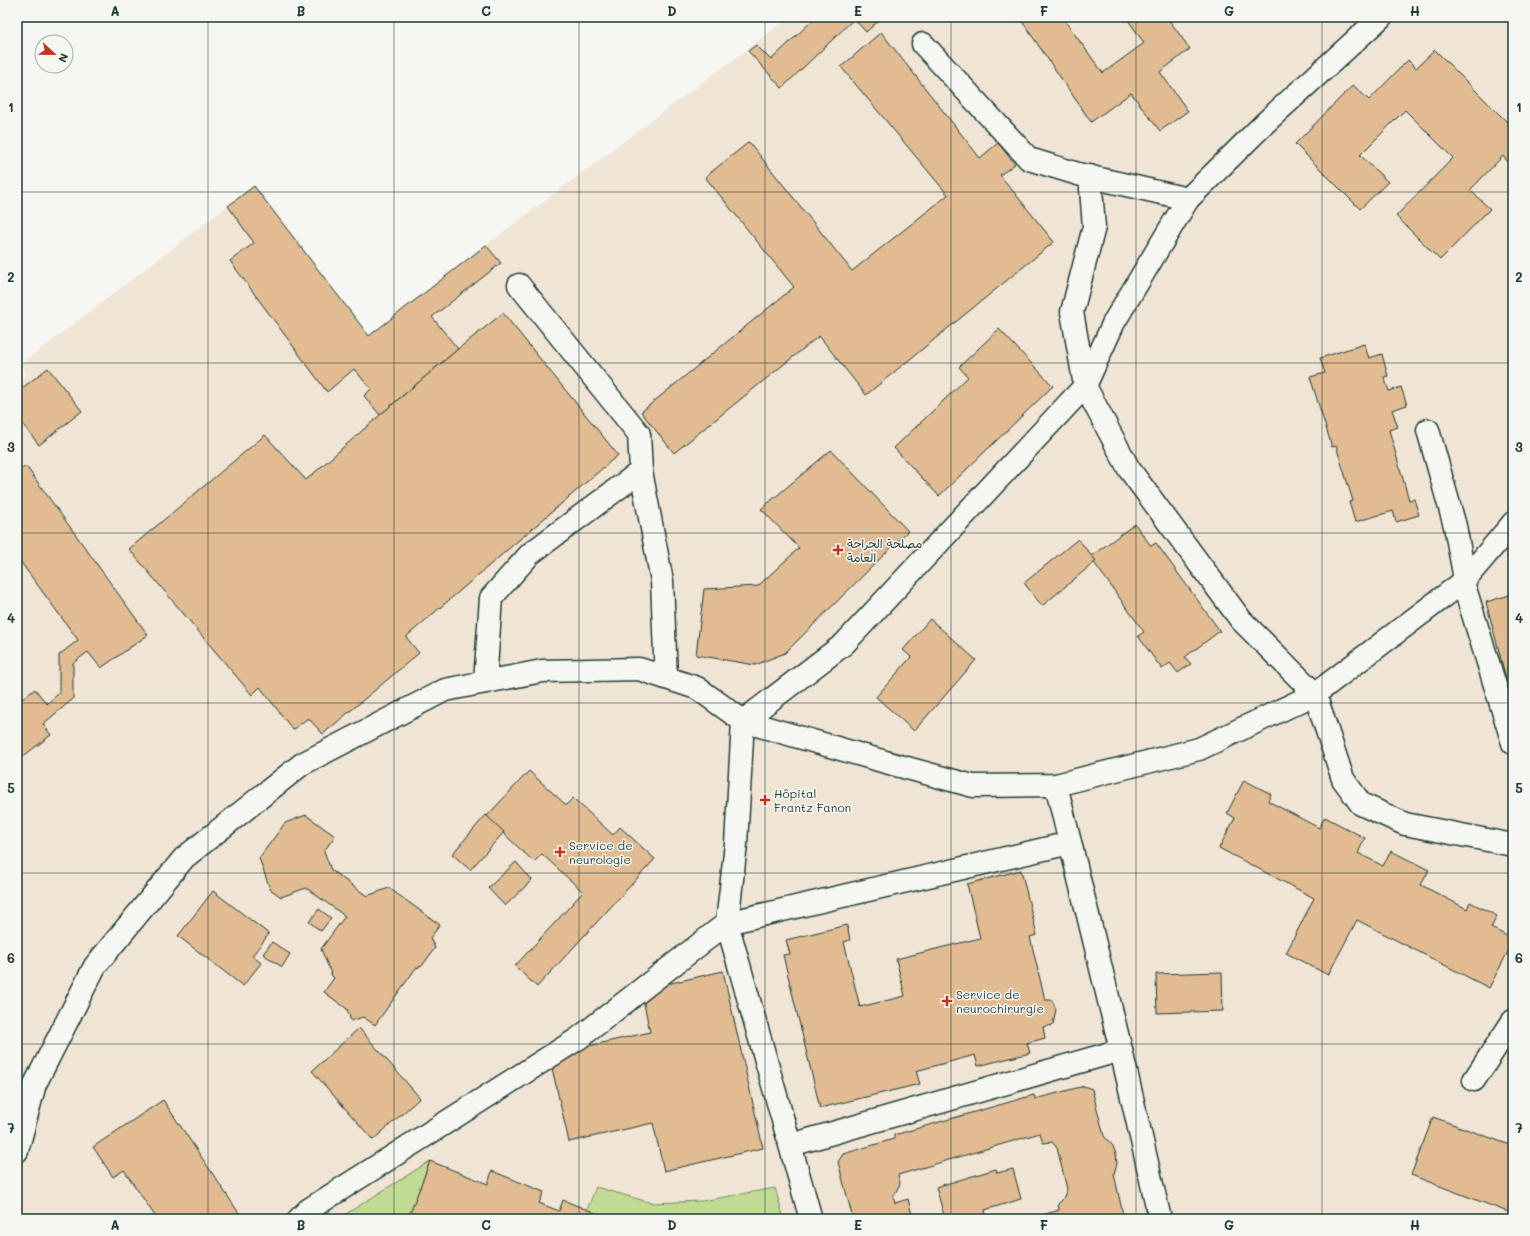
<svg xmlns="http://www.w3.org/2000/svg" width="1530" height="1236" font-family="Mali,'Playpen Sans Arabic',sans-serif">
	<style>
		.built { fill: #f0e4d5 }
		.green { fill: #c2db92; stroke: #708c63 }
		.building { fill: #e1bb92; stroke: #1f3d34 }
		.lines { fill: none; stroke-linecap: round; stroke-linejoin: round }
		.minor-casing { stroke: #1f3d34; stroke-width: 25 }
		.minor { stroke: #f6f6f2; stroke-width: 22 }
		.grid { fill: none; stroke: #1f3d34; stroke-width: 1; stroke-opacity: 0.55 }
		.poi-dot { fill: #c8321e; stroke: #f6f6f2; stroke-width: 1.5 }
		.labels { text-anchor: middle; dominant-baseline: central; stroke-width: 3; stroke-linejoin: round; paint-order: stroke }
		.poi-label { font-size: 12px; fill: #1f3d34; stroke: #f6f6f2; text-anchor: start }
		.neatline { fill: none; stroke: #1f3d34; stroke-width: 1.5 }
		.grid-label { font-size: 13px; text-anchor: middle; font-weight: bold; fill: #1f3d34 }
	</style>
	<rect width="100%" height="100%" fill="#f6f6f2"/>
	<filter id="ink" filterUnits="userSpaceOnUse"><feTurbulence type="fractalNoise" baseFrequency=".025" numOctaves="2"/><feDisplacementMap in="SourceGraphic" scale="8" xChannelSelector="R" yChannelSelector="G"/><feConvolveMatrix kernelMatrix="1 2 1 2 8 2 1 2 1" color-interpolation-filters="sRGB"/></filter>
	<g filter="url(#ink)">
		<path class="built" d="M790,17h723v1202h-1496v-837l10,-8 -7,-9 234,-179 115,150 117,-91z"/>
		<g class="green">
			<path d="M430,1161l-22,58h-70z"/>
			<path d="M596,1187l56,16 50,-2 73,-13 9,31h-174l-23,-9z"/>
		</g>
		<g class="building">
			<path d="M816,17h67l-17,15 -12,-13 -72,69 -34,-37 8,-6 15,15z"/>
			<path d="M1019,17h43l41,56 41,-30 -18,-26h41l23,32 -30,23 28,39 -28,20 -29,-38 -40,29z"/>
			<path d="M881,32l99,126 18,-15 17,21 -15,11 54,67 -188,153 -47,-59 -145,117 -33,-41 153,-125 -89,-110 44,-35 103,129 96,-76 -107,-128z"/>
			<path d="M1435,50l78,78v29l-5,5 -5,-6 -33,34 20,19 -50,51 -44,-44 57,-58 -48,-48 -45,45 28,27 -28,27 -65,-65 58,-59 16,15 39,-40 8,8z"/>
			<path d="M254,186l115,150 117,-91 15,18 -69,54 26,32 -78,66 -16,-19 7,-7 -17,-20 -27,23 -97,-131 24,-18 -26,-37z"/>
			<path d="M503,313l115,142 -212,182 13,16 -96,81 -15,-16 -15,12 -33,-43 -8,8 -123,-146 136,-114 41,45 74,-65 78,-66z"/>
			<path d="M999,329l54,57 -114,110 -45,-48 74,-71 -9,-10z"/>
			<path d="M1364,344l5,14 13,-4 6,22 -4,1 5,14 12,-4 6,18 -15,5 6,17 -9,3 20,70 5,-1 5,16 -23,7 -3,-11 -38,11 -6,-20 4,-1 -17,-55 -4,1 -22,-70 15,-4 -5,-15z"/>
			<path d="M48,368l34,43 -43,34 -22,-28v-25z"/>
			<path d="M831,450l77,81 -123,122 -30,12 -59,-10 8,-66 54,-3 41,-38 -38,-39z"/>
			<path d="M26,466l122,169 -47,33 -13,-16 -15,11v36l-30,25 8,11 -34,26v-58l18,-14 12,15 12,-11v-38l19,-15 -61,-83v-85z"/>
			<path d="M1135,524l16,22 5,-3 64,88 -35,26 6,7 -13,9 -8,-10 -8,6 -24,-33 6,-4 -54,-75z"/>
			<path d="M1078,539l18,22 -54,45 -18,-23z"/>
			<path d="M1513,594v111l-27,-103z"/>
			<path d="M930,619l46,41 -62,71 -38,-34 35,-40 -8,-7z"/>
			<path d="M529,771l37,34 7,-7 40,37 7,-8 35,32 -118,128 -22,-21 68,-74 -41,-38 -8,8 -48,-45z"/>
			<path d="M1244,780l27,14 -3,7 51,27 6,-11 40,21 -7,15 25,13 8,-15 38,19 -8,15 46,24 3,-7 27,14 -6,12 22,11v3l-24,46 -132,-68 -29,55 -42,-22 28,-55 -95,-50 16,-30 -8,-5z"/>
			<path d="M306,815l29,21 -11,15 7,19 36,26 22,-8 51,37 -10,13 5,10 -13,18 -6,2 -41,57 -12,-8 -12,4 -4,-12 -23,-17 10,-14 -2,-2 -11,-27 24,-33 -39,-28 -25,9 -11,-8 -11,-31 26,-35z"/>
			<path d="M486,815l18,17 -34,38 -18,-16z"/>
			<path d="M516,862l16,18 -27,26 -17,-18z"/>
			<path d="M1021,870l16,65 -7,2 15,63h7l4,9 -3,16 -10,2 2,11 -18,5 3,10 -52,13 -3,-11 -59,16 4,13 -100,24 -37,-153 7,-1 -4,-14 61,-15 3,15 -6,2 16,65 45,-11 -9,-37 84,-21 -13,-54z"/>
			<path d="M213,891l56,43 -17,22 9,7 -18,23 -65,-50z"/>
			<path d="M319,909l12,9 -10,13 -12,-9z"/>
			<path d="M272,942l18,12 -8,13 -19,-13z"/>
			<path d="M723,971l40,177 -99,23 -11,-48 -84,19 -20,-87 101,-23 -9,-42z"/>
			<path d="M1222,972l1,39 -66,2 -1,-39z"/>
			<path d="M359,1028l61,70 -47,42 -61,-69z"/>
			<path d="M1084,1086l8,3 12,47 9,10 3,8 1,9 -3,11 10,45h-95l30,-9 -1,-6 5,-5 4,-10 -10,-41 -5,-6 -9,1 -3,-10 -142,42 2,9 -7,13 2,6 13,-4 5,20h-60l-15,-57 5,-8 51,-15v-4l140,-40 1,4z"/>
			<path d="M163,1100l80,119h-86l-33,-49 -11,7 -20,-30z"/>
			<path d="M1433,1117l80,29v68l-102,-39z"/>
			<path d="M430,1161l58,23 4,-13 52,21 -5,11 20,8 4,-11 47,19h-202z"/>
			<path d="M996,1169l1,4 16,-4 8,30 -36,11 2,9h-16l-1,-2 -8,2h-17l-9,-32z"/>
		</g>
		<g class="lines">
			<defs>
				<g id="minor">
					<path d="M923,44l106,115 49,15 110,25"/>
					<path d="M1090,176l4,51 -22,85 13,74 44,83 112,151 74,74 28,85 18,25 44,20 108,21"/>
					<path d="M519,285l120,149 2,37 21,110 4,97"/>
					<path d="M1428,430l27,96 10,53"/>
					<path d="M1463,582l50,161"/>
					<path d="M485,682l6,-84 39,-44 111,-83"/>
					<path d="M1056,785l65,265 39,169"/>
					<path d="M1474,1080l39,-59"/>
					<path d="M791,1145l330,-95"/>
					<path d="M17,1151l18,-67 60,-118 89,-108 118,-94 143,-74 97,-19 97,-2 58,19 46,33 153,44 77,21 83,-1 143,-36 116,-55 148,-112 50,-59"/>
					<path d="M299,1219l9,-9 271,-172 148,-115 343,-80"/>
					<path d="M811,1219l-84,-296 9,-79 7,-123 101,-77 241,-258 29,-64 74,-123 78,-77 115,-105"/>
				</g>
			</defs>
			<use href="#minor" class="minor-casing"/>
			<use href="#minor" class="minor"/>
		</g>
	</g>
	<path class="grid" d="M208,17v1202M394,17v1202M579,17v1202M765,17v1202M951,17v1202M1136,17v1202M1322,17v1202M17,192h1496M17,363h1496M17,533h1496M17,703h1496M17,873h1496M17,1044h1496"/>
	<g class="poi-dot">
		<path d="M836 544h4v4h4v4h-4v4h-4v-4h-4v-4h4z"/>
		<path d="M763 794h4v4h4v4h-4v4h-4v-4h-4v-4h4z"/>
		<path d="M558 846h4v4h4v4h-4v4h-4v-4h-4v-4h4z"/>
		<path d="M945 995h4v4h4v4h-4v4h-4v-4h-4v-4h4z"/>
	</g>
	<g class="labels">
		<g class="poi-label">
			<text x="847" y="543">مصلحة الجراحة<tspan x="847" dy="14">العامة</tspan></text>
			<text x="774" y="793">Hôpital<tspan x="774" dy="14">Frantz Fanon</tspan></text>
			<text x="569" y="845">Service de<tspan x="569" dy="14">neurologie</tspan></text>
			<text x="956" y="994">Service de<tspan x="956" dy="14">neurochirurgie</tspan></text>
		</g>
	</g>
	<rect width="1530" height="1236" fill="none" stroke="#f6f6f2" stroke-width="44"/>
	<g transform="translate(54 54) rotate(112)"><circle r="19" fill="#f6f6f2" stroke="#a0aca6"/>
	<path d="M0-3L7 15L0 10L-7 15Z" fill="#c8321e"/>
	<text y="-6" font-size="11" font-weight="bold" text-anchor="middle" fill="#1f3d34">N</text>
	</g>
	<rect x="22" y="22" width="1486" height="1192" class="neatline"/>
	<g class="grid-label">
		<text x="115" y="16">A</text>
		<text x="301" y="16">B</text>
		<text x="486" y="16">C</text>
		<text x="672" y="16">D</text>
		<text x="858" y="16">E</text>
		<text x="1044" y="16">F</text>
		<text x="1229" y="16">G</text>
		<text x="1415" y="16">H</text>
		<text x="11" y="112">1</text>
		<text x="1519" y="112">1</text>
		<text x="11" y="282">2</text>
		<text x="1519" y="282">2</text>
		<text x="11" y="452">3</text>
		<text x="1519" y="452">3</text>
		<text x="11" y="623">4</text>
		<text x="1519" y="623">4</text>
		<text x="11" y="793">5</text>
		<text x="1519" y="793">5</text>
		<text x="11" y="963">6</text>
		<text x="1519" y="963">6</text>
		<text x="11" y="1133">7</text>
		<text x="1519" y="1133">7</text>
		<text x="115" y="1230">A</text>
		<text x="301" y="1230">B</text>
		<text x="486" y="1230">C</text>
		<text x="672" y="1230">D</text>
		<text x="858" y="1230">E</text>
		<text x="1044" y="1230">F</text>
		<text x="1229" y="1230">G</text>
		<text x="1415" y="1230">H</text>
	</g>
</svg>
